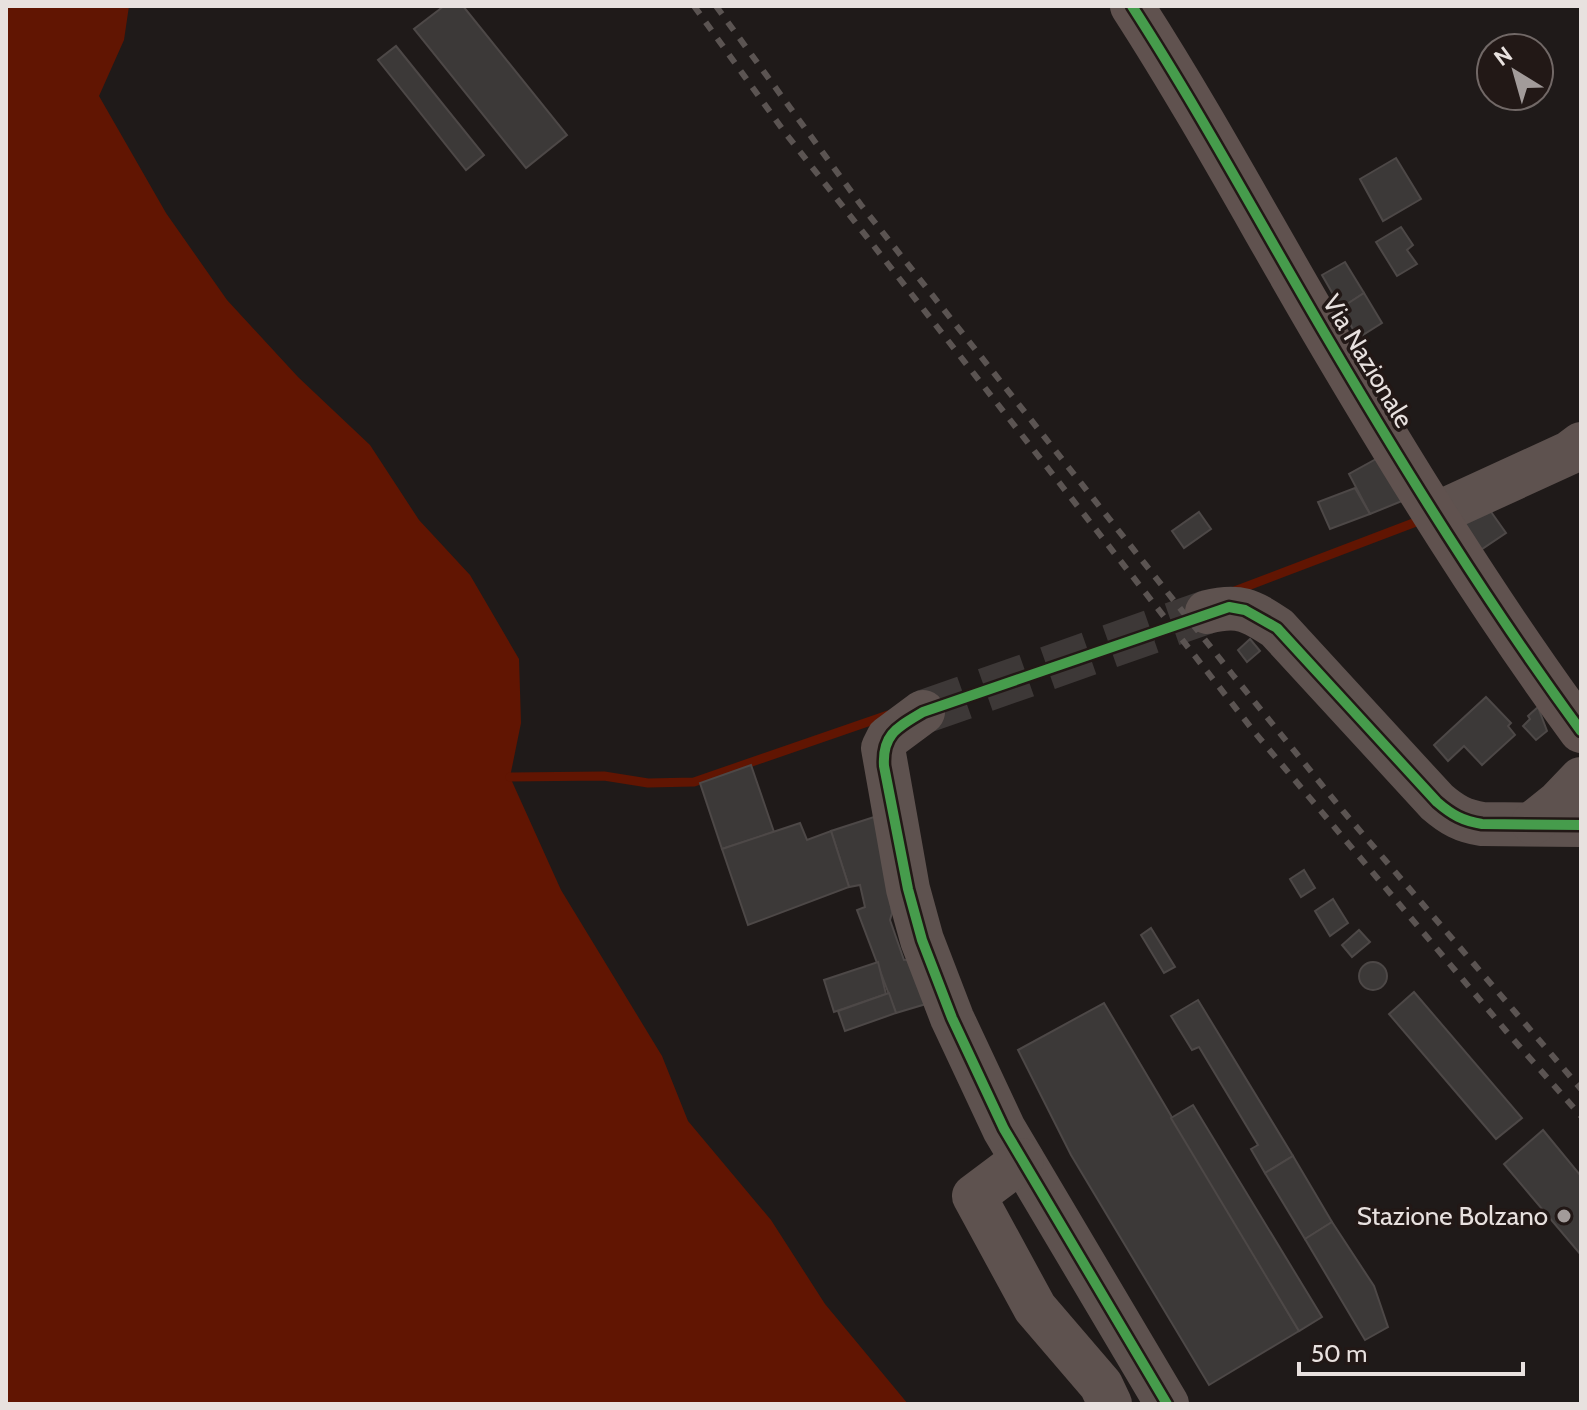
<svg xmlns="http://www.w3.org/2000/svg" width="1587" height="1410" font-family="Cabin,sans-serif">
	<style>
		.water { fill: #611502 }
		.lines { fill: none; stroke-linecap: round; stroke-linejoin: round }
		.stream { stroke: #611502; stroke-width: 9 }
		.building { fill: #3c3938; stroke: #4d4847; stroke-width: 2 }
		.minor-tunnel { stroke: #3d3837; stroke-width: 44; stroke-dasharray: 44 22; stroke-linecap: butt }
		.minor { stroke: #5e524f; stroke-width: 44 }
		.major { stroke: #60524f; stroke-width: 44 }
		.rail { stroke: #5b5452; stroke-width: 6; stroke-dasharray: 10 10; stroke-linecap: butt }
		.cycleway-casing { stroke: #221816; stroke-width: 15 }
		.cycleway { stroke: #469c4c; stroke-width: 10 }
		.poi-dot { fill: #a29b9a; stroke: #221816; stroke-width: 3 }
		.labels { text-anchor: middle; dominant-baseline: central; stroke-width: 7; stroke-linejoin: round; paint-order: stroke }
		.street-label { font-size: 26px; fill: #e8e1df; stroke: #221816 }
		.poi-label { font-size: 26px; fill: #e8e1df; stroke: #221816; text-anchor: end }
	</style>
	<rect width="100%" height="100%" fill="#1f1a19"/>
	<path class="water" d="M6,6h123l-5,34 -25,56 67,117 61,87 71,77 72,68 49,75 51,55 49,84 2,64 -11,54 51,113 101,166 26,65 83,99 54,84 83,100h-902z"/>
	<g class="lines">
		<g class="stream">
			<path d="M1232,592l184,-70"/>
			<path d="M510,777l94,-1 44,7 46,-1 194,-67"/>
		</g>
	</g>
	<g class="building">
		<path d="M444,6h19l104,129 -41,33 -112,-139z"/>
		<path d="M396,46l88,109 -18,15 -88,-110z"/>
		<path d="M1396,158l25,41 -38,22 -23,-42z"/>
		<path d="M1401,227l12,18 -6,5 10,14 -20,12 -21,-34z"/>
		<path d="M1345,262l19,31 -23,15 -19,-33z"/>
		<path d="M1364,293l18,30 -24,15 -17,-30z"/>
		<path d="M1376,459l26,42 -32,13 -21,-40z"/>
		<path d="M1355,488l15,26 -40,15 -12,-27z"/>
		<path d="M1489,509l17,24 -27,18 -24,-36z"/>
		<path d="M1199,512l12,17 -27,19 -12,-17z"/>
		<path d="M1143,623l12,16 -12,8 -11,-16z"/>
		<path d="M1250,639l10,12 -13,11 -9,-12z"/>
		<path d="M1486,697l25,26 -3,3 7,9 -33,30 -18,-19 -16,15 -14,-16z"/>
		<path d="M1538,707l9,24 -11,9 -13,-14 7,-7 -2,-3z"/>
		<path d="M751,765l23,67 -52,17 -22,-66z"/>
		<path d="M877,816l15,97 -2,7 14,40 15,-1 17,42 -40,12 -39,-103 8,-3 -5,-22 -11,2 -18,-56z"/>
		<path d="M800,823l7,17 24,-9 18,56 -101,38 -26,-76z"/>
		<path d="M1304,870l11,18 -14,9 -11,-18z"/>
		<path d="M1333,899l15,24 -18,13 -15,-25z"/>
		<path d="M1151,928l24,39 -11,6 -23,-38z"/>
		<path d="M1359,930l11,12 -18,15 -10,-12z"/>
		<circle cx="1373" cy="976" r="14"/>
		<path d="M878,962l8,32 -52,18 -10,-32z"/>
		<path d="M1414,992l108,126 -26,21 -107,-125z"/>
		<path d="M889,993l7,20 -51,18 -7,-20z"/>
		<path d="M1198,1000l95,156 -28,17 -14,-24 7,-4 -59,-98 -7,3 -21,-34z"/>
		<path d="M1104,1003l195,328 -90,54 -138,-230 -53,-105z"/>
		<path d="M1193,1105l129,212 -23,14 -128,-213z"/>
		<path d="M1543,1130l38,46v79l-77,-91z"/>
		<path d="M1293,1156l39,66 -27,17 -40,-66z"/>
		<path d="M1332,1222l42,64 14,41 -23,13 -60,-101z"/>
	</g>
	<g class="lines">
		<path class="minor-tunnel" d="M923,712l284,-100"/>
		<g class="minor">
			<path d="M1436,514l133,-61 12,-9"/>
			<path d="M1207,612c32,-8 43,-2 70,16l160,174c15,13 26,19 45,22l99,1"/>
			<path d="M923,712l-35,26 -5,10 25,141 14,51 30,78 52,111 163,275"/>
			<path d="M1533,823l26,-21 22,-23"/>
			<path d="M1022,1160l-48,36 61,112 66,77 9,19"/>
		</g>
		<path class="major" d="M1132,6c69,107 129,219 193,328 80,136 163,270 256,397"/>
		<g class="rail">
			<path d="M694,6l89,124 473,604 256,304 69,78"/>
			<path d="M716,6l145,199 371,469 111,137 238,278"/>
		</g>
		<defs>
			<g id="cycleway">
				<path d="M1132,6c69,107 129,219 193,328 80,136 163,270 256,397"/>
				<path d="M1167,1404l-163,-275 -52,-111 -30,-78 -14,-51 -24,-123c-2,-32 14,-39 39,-54l306,-105 16,3 32,18 160,174c15,13 26,19 45,22l99,1"/>
			</g>
		</defs>
		<use href="#cycleway" class="cycleway-casing"/>
		<use href="#cycleway" class="cycleway"/>
	</g>
	<circle class="poi-dot" cx="1564" cy="1216" r="8"/>
	<g class="labels">
		<g class="street-label">
			<text transform="translate(1368 361) rotate(59)">Via Nazionale</text>
		</g>
		<g class="poi-label">
			<text x="1548" y="1216">Stazione Bolzano</text>
		</g>
	</g>
	<rect width="1587" height="1410" fill="none" stroke="#e8e1df" stroke-width="16"/>
	<g transform="translate(1515 72) rotate(323)"><circle r="38" fill="#221816" stroke="#716866" stroke-width="2"/>
	<path d="M0-6L14 30L0 20L-14 30Z" fill="#a29b9a"/>
	<text y="-12" font-size="22" font-weight="bold" text-anchor="middle" fill="#e8e1df">N</text>
	</g>
	<path d="M1299 1362v12h224v-12" fill="none" stroke="#e8e1df" stroke-width="4"/>
	<text x="1311" y="1362" font-size="24" fill="#e8e1df" stroke="#221816" stroke-width="6" paint-order="stroke">50 m</text>
</svg>
